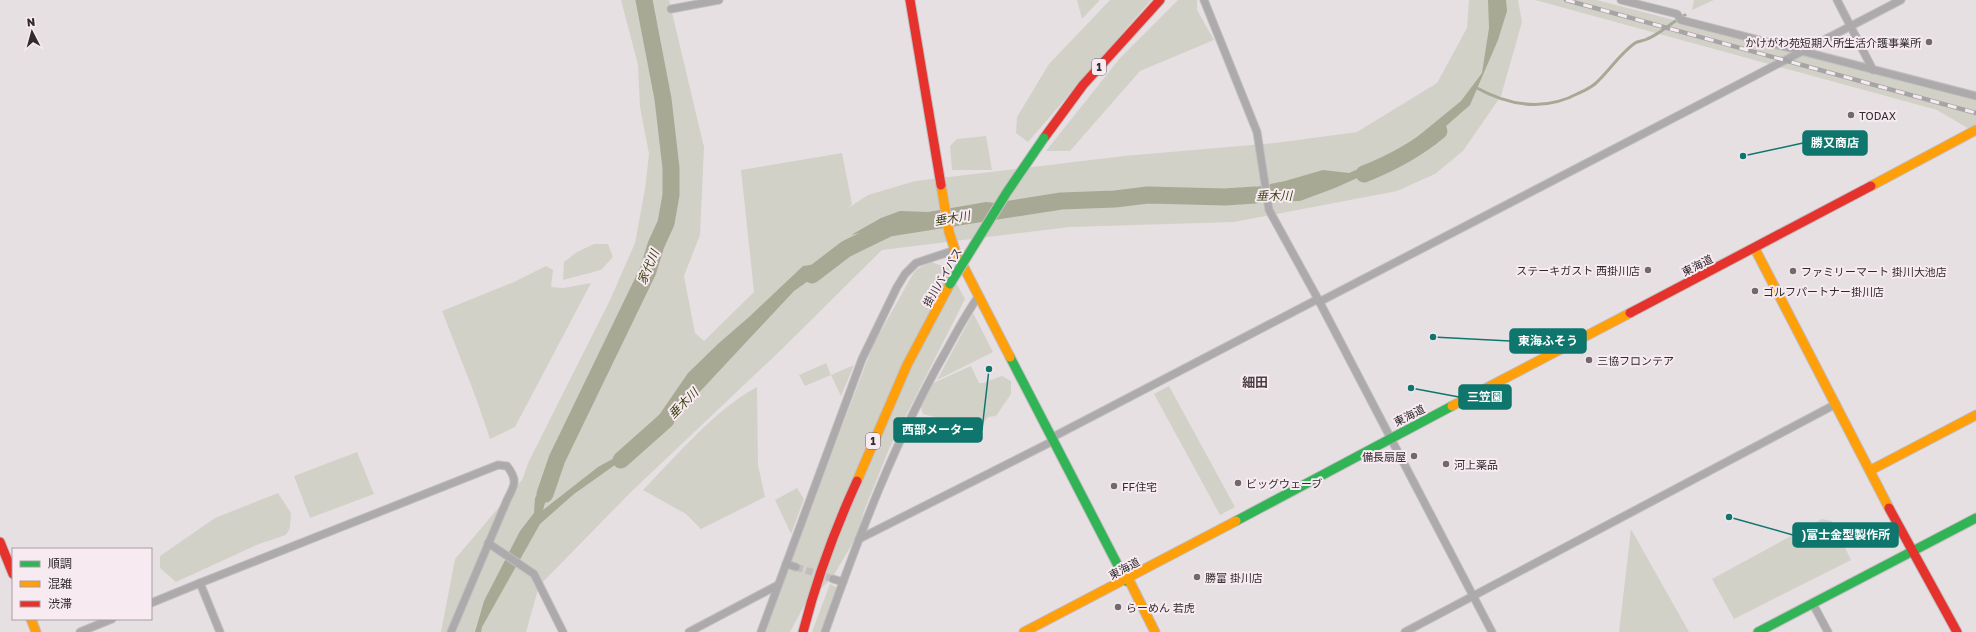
<svg xmlns="http://www.w3.org/2000/svg" width="1976" height="632" font-family="'Golos Text','Noto Sans JP',sans-serif">
	<style>
		.green { fill: #d2d1c8 }
		.water { fill: #a7a995 }
		.lines { fill: none; stroke-linecap: round; stroke-linejoin: round }
		.stream { stroke: #a7a995; stroke-width: 3 }
		.river { stroke: #a7a995; stroke-width: 17 }
		.street-tunnel { stroke: #c2bcbf; stroke-width: 7; stroke-dasharray: 7 3.5; stroke-linecap: butt }
		.street-casing { stroke: #c2bdbf; stroke-width: 9 }
		.fast-casing { stroke: #c2bdbf; stroke-width: 11 }
		.slow-casing { stroke: #c2bdbf; stroke-width: 11 }
		.jam-casing { stroke: #c2bdbf; stroke-width: 11 }
		.street { stroke: #acaaab; stroke-width: 7 }
		.fast { stroke: #30b455; stroke-width: 9 }
		.slow { stroke: #ff9f0a; stroke-width: 9 }
		.jam { stroke: #e5322d; stroke-width: 9 }
		.rail-casing { stroke: #a7a4a6; stroke-width: 4.5 }
		.rail { stroke: #f7eaf0; stroke-width: 3; stroke-dasharray: 9; stroke-linecap: butt }
		.fast-bridge-casing { stroke: #c2bdbf; stroke-width: 11; stroke-linecap: butt }
		.fast-bridge { stroke: #30b455; stroke-width: 9 }
		.poi-dot { fill: #706a6d; stroke: #f7eaf0; stroke-width: 1.5 }
		.labels { text-anchor: middle; dominant-baseline: central; stroke-width: 4; stroke-linejoin: round; paint-order: stroke }
		.shield { fill: #f7eaf0; stroke: #6c6468; stroke-width: 1 }
		.shield-label { font-size: 10px; font-weight: bold; fill: #302b2e }
		.poi-label { font-size: 11px; fill: #302b2e; stroke: #f7eaf0; text-anchor: start }
		.street-label { font-size: 11px; fill: #302b2e; stroke: #f7eaf0 }
		.water-label { font-size: 12px; font-style: italic; fill: #3b4411; stroke: #f7eaf0 }
		.quarter-label { font-size: 13px; font-weight: bold; fill: #4a3f44; stroke: #f7eaf0 }
		.leader { fill: none; stroke: #0f766e; stroke-width: 1.5 }
		.callout-dot { fill: #0f766e; stroke: #f7eaf0; stroke-width: 1.5 }
		.callout { fill: #0f766e; stroke: #0f766e; stroke-width: 1.5 }
		.callout-label { font-size: 12px; text-anchor: middle; font-weight: bold; fill: #fff }
	</style>
	<rect width="100%" height="100%" fill="#e7e0e3"/>
	<g class="green">
		<path d="M621,0h48l35,147 -4,88 -16,41 11,57 9,8 50,-49 -13,-122 101,-17 10,51 -4,4 20,-13 47,-14 209,-25 151,-13 82,-11 80,-49 30,-55 2,-28h49l4,22 -21,74 -38,55 -28,23 -38,17 -163,31 -164,5 -188,23 -101,100 -150,142 -92,94 -13,46h-85l14,-73 67,-79 7,-19 81,-161 25,-57 10,-54 4,-35 -9,-47 -2,-42z"/>
		<path d="M1077,0h23l-18,19z"/>
		<path d="M1110,0h41l-123,142 -12,-9 1,-16 32,-53z"/>
		<path d="M1178,0h19v10l17,30 -74,31 -70,80h-24l74,-93z"/>
		<path d="M1535,0h62l379,99v34l-39,-23z"/>
		<path d="M1694,0h20l-22,10z"/>
		<path d="M986,136l6,34h-40l-2,-24 7,-7z"/>
		<path d="M594,244h14l5,13 -12,13 -38,10 1,-18 13,-10z"/>
		<path d="M931,262l17,6 17,31 -76,150 -25,62 -7,25 -25,42 -27,26 -15,28h-26l109,-287 40,-71 4,-5z"/>
		<path d="M546,266l7,4 -2,17 12,1 28,-5 -76,144 -25,12 -14,-41 -34,-87 72,-29z"/>
		<path d="M973,313l20,39 -56,28z"/>
		<path d="M826,363l5,12 23,-10 -13,31 -10,-21 -26,11 -6,-11z"/>
		<path d="M971,366l8,17h4l19,-7 9,5v13l-15,22 -8,1 -6,8c-20,0 -39,-6 -59,-11l-2,-7 10,-23z"/>
		<path d="M1169,386l66,121 -15,8 -66,-121z"/>
		<path d="M757,387l1,78 7,32 -64,32 -15,-15 -43,-24c32,-33 74,-82 114,-103z"/>
		<path d="M357,452l17,42 -64,24 -16,-42z"/>
		<path d="M797,488l7,11 -13,35 -16,-34z"/>
		<path d="M278,493l13,20 -1,15 -4,7 -27,9 -83,38 -16,-14v-12l55,-38z"/>
		<path d="M1822,519l10,2 19,39 -117,59 -22,-40z"/>
		<path d="M1631,529l58,103h-70z"/>
		<path d="M830,584l8,4 -17,44h-9z"/>
	</g>
	<g class="water">
		<path d="M1488,0h18l1,11 -9,29 -28,65 -41,36 -45,25 -49,22 -35,13 -50,1 -28,-8 63,-13 38,-11 26,3 51,-22 61,-50 21,-28 7,-45z"/>
		<path d="M986,202l30,3 -123,20 -42,10 30,-17 19,-7 28,1z"/>
		<path d="M830,262l-12,12 -24,17 -100,107 -45,38 6,-15 33,-48 31,-30 30,-26 54,-51z"/>
		<path d="M638,445l-16,15 -48,34 -34,30 -58,103 -1,5h-6l9,-31 36,-70 14,-18 1,-15 21,-33 -13,45 55,-43z"/>
	</g>
	<g class="lines">
		<path class="stream" d="M1475,87c34,19 69,25 104,6 7,-3 15,-7 20,-13 12,-12 22,-27 36,-37 3,-2 8,-2 12,-4 13,-5 25,-17 38,-24"/>
		<g class="river">
			<path d="M1364,174c28,-11 52,-24 75,-43"/>
			<path d="M812,275l34,-26 43,-21 172,-27 54,-2 33,-4 77,2 30,-2"/>
			<path d="M621,460l45,-40"/>
			<path d="M545,494l12,-35 91,-188 8,-26 10,-22 5,-28v-27l-8,-69 -19,-99"/>
		</g>
		<path class="street-tunnel" d="M796,567l37,12"/>
		<defs>
			<g id="street">
				<path d="M1204,0l53,132 12,78 49,89 174,333"/>
				<path d="M1621,0l56,14 4,6 295,76"/>
				<path d="M1837,0l36,70"/>
				<path d="M671,9l48,-9"/>
				<path d="M1319,302l582,-302"/>
				<path d="M1051,438l267,-139"/>
				<path d="M859,539l194,-98"/>
				<path d="M488,543l46,31 29,58"/>
				<path d="M786,564l10,3"/>
				<path d="M833,579l10,3"/>
				<path d="M151,603l49,-20"/>
				<path d="M1813,604l15,28"/>
				<path d="M80,632l32,-13"/>
				<path d="M220,632l-20,-49 298,-118 9,1c11,14 8,19 0,34l-56,132"/>
				<path d="M689,632l89,-47"/>
				<path d="M761,632l101,-273 35,-72 8,-13 11,-11 39,-13"/>
				<path d="M825,632c34,-96 70,-192 121,-281 10,-18 20,-37 32,-54"/>
				<path d="M1405,632l431,-228"/>
			</g>
			<g id="fast">
				<path d="M1010,357l116,224"/>
				<path d="M1236,521l216,-115"/>
				<path d="M1758,632l218,-114"/>
			</g>
			<g id="slow">
				<path d="M941,185l8,47 6,18 55,107"/>
				<path d="M1871,186l105,-56"/>
				<path d="M1755,249l134,259"/>
				<path d="M1452,406l178,-93"/>
				<path d="M1871,470l105,-55"/>
				<path d="M857,481l50,-116 43,-81"/>
				<path d="M1129,580l26,52"/>
				<path d="M31,619l5,13"/>
				<path d="M1024,632l212,-111"/>
			</g>
			<g id="jam">
				<path d="M910,0l31,185"/>
				<path d="M1044,138l39,-53 77,-85"/>
				<path d="M1630,313l241,-127"/>
				<path d="M1889,508l68,124"/>
				<path d="M0,542l13,32"/>
				<path d="M803,632c13,-51 32,-103 54,-151"/>
			</g>
		</defs>
		<use href="#street" class="street-casing"/>
		<use href="#fast" class="fast-casing"/>
		<use href="#slow" class="slow-casing"/>
		<use href="#jam" class="jam-casing"/>
		<use href="#street" class="street"/>
		<use href="#fast" class="fast"/>
		<use href="#slow" class="slow"/>
		<use href="#jam" class="jam"/>
		<defs>
			<path id="rail" d="M1566,0l410,113"/>
		</defs>
		<use href="#rail" class="rail-casing"/>
		<use href="#rail" class="rail"/>
		<defs>
			<path id="fast-bridge" d="M950,284l57,-92 37,-54"/>
		</defs>
		<use href="#fast-bridge" class="fast-bridge-casing"/>
		<use href="#fast-bridge" class="fast-bridge"/>
	</g>
	<g class="poi-dot">
		<circle cx="1929" cy="42" r="4"/>
		<circle cx="1851" cy="115" r="4"/>
		<circle cx="1648" cy="270" r="4"/>
		<circle cx="1793" cy="271" r="4"/>
		<circle cx="1755" cy="291" r="4"/>
		<circle cx="1589" cy="360" r="4"/>
		<circle cx="1414" cy="456" r="4"/>
		<circle cx="1446" cy="464" r="4"/>
		<circle cx="1238" cy="483" r="4"/>
		<circle cx="1114" cy="486" r="4"/>
		<circle cx="1197" cy="577" r="4"/>
		<circle cx="1118" cy="607" r="4"/>
	</g>
	<g class="labels">
		<g class="shield">
			<rect x="1092" y="59" width="14" height="16" rx="3"/>
			<rect x="866" y="433" width="14" height="16" rx="3"/>
		</g>
		<g class="shield-label">
			<text x="1099" y="67">1</text>
			<text x="873" y="441">1</text>
		</g>
		<g class="poi-label">
			<text x="1921" y="42" text-anchor="end">かけがわ苑短期入所生活介護事業所</text>
			<text x="1859" y="115">TODAX</text>
			<text x="1640" y="270" text-anchor="end">ステーキガスト 西掛川店</text>
			<text x="1801" y="271">ファミリーマート 掛川大池店</text>
			<text x="1763" y="291">ゴルフパートナー掛川店</text>
			<text x="1597" y="360">三協フロンテア</text>
			<text x="1406" y="456" text-anchor="end">備長扇屋</text>
			<text x="1454" y="464">河上薬品</text>
			<text x="1246" y="483">ビッグウェーブ</text>
			<text x="1122" y="486">FF住宅</text>
			<text x="1205" y="577">勝富 掛川店</text>
			<text x="1126" y="607">らーめん 若虎</text>
		</g>
		<g class="street-label">
			<text transform="translate(1697 265) rotate(-27)">東海道</text>
			<text transform="translate(942 277) rotate(-60)">掛川バイパス</text>
			<text transform="translate(1409 415) rotate(-27)">東海道</text>
			<text transform="translate(1124 568) rotate(-28)">東海道</text>
		</g>
		<g class="water-label">
			<text x="1274" y="195">垂木川</text>
			<text transform="translate(952 218) rotate(-9)">垂木川</text>
			<text transform="translate(648 267) rotate(-67)">家代川</text>
			<text transform="translate(683 403) rotate(-45)">垂木川</text>
		</g>
		<g class="quarter-label">
			<text x="1255" y="382">細田</text>
		</g>
	</g>
	<path class="leader" d="M1743 156L1803 143M1433 337L1510 341M1411 388L1459 397M989 369L982 430M1729 517L1793 535"/>
	<g class="callout-dot">
		<circle cx="1743" cy="156" r="4"/>
		<circle cx="1433" cy="337" r="4"/>
		<circle cx="1411" cy="388" r="4"/>
		<circle cx="989" cy="369" r="4"/>
		<circle cx="1729" cy="517" r="4"/>
	</g>
	<g class="callout">
		<rect x="1803" y="131" width="64" height="24" rx="4"/>
		<rect x="1510" y="329" width="76" height="24" rx="4"/>
		<rect x="1459" y="385" width="52" height="24" rx="4"/>
		<rect x="894" y="418" width="88" height="24" rx="4"/>
		<rect x="1793" y="523" width="105" height="24" rx="4"/>
	</g>
	<g class="callout-label">
		<text x="1835" y="147">勝又商店</text>
		<text x="1548" y="345">東海ふそう</text>
		<text x="1485" y="401">三笠園</text>
		<text x="938" y="434">西部メーター</text>
		<text x="1846" y="539">)富士金型製作所</text>
	</g>
	<rect x="12" y="548" width="140" height="72" fill="#f7eaf0" stroke="#a79ea2"/>
	<rect x="20" y="561" width="20" height="6" fill="#30b455" stroke="#a79ea2"/>
	<text x="48" y="568" font-size="12" fill="#302b2e">順調</text>
	<rect x="20" y="581" width="20" height="6" fill="#ff9f0a" stroke="#a79ea2"/>
	<text x="48" y="588" font-size="12" fill="#302b2e">混雑</text>
	<rect x="20" y="601" width="20" height="6" fill="#e5322d" stroke="#a79ea2"/>
	<text x="48" y="608" font-size="12" fill="#302b2e">渋滞</text>
	<g transform="translate(32 32) rotate(354)" stroke="#f7eaf0" stroke-width="3" paint-order="stroke">
	<path d="M0-3L7 15L0 10L-7 15Z" fill="#302b2e"/>
	<text y="-6" font-size="11" font-weight="bold" text-anchor="middle" fill="#302b2e">N</text>
	</g>
</svg>
